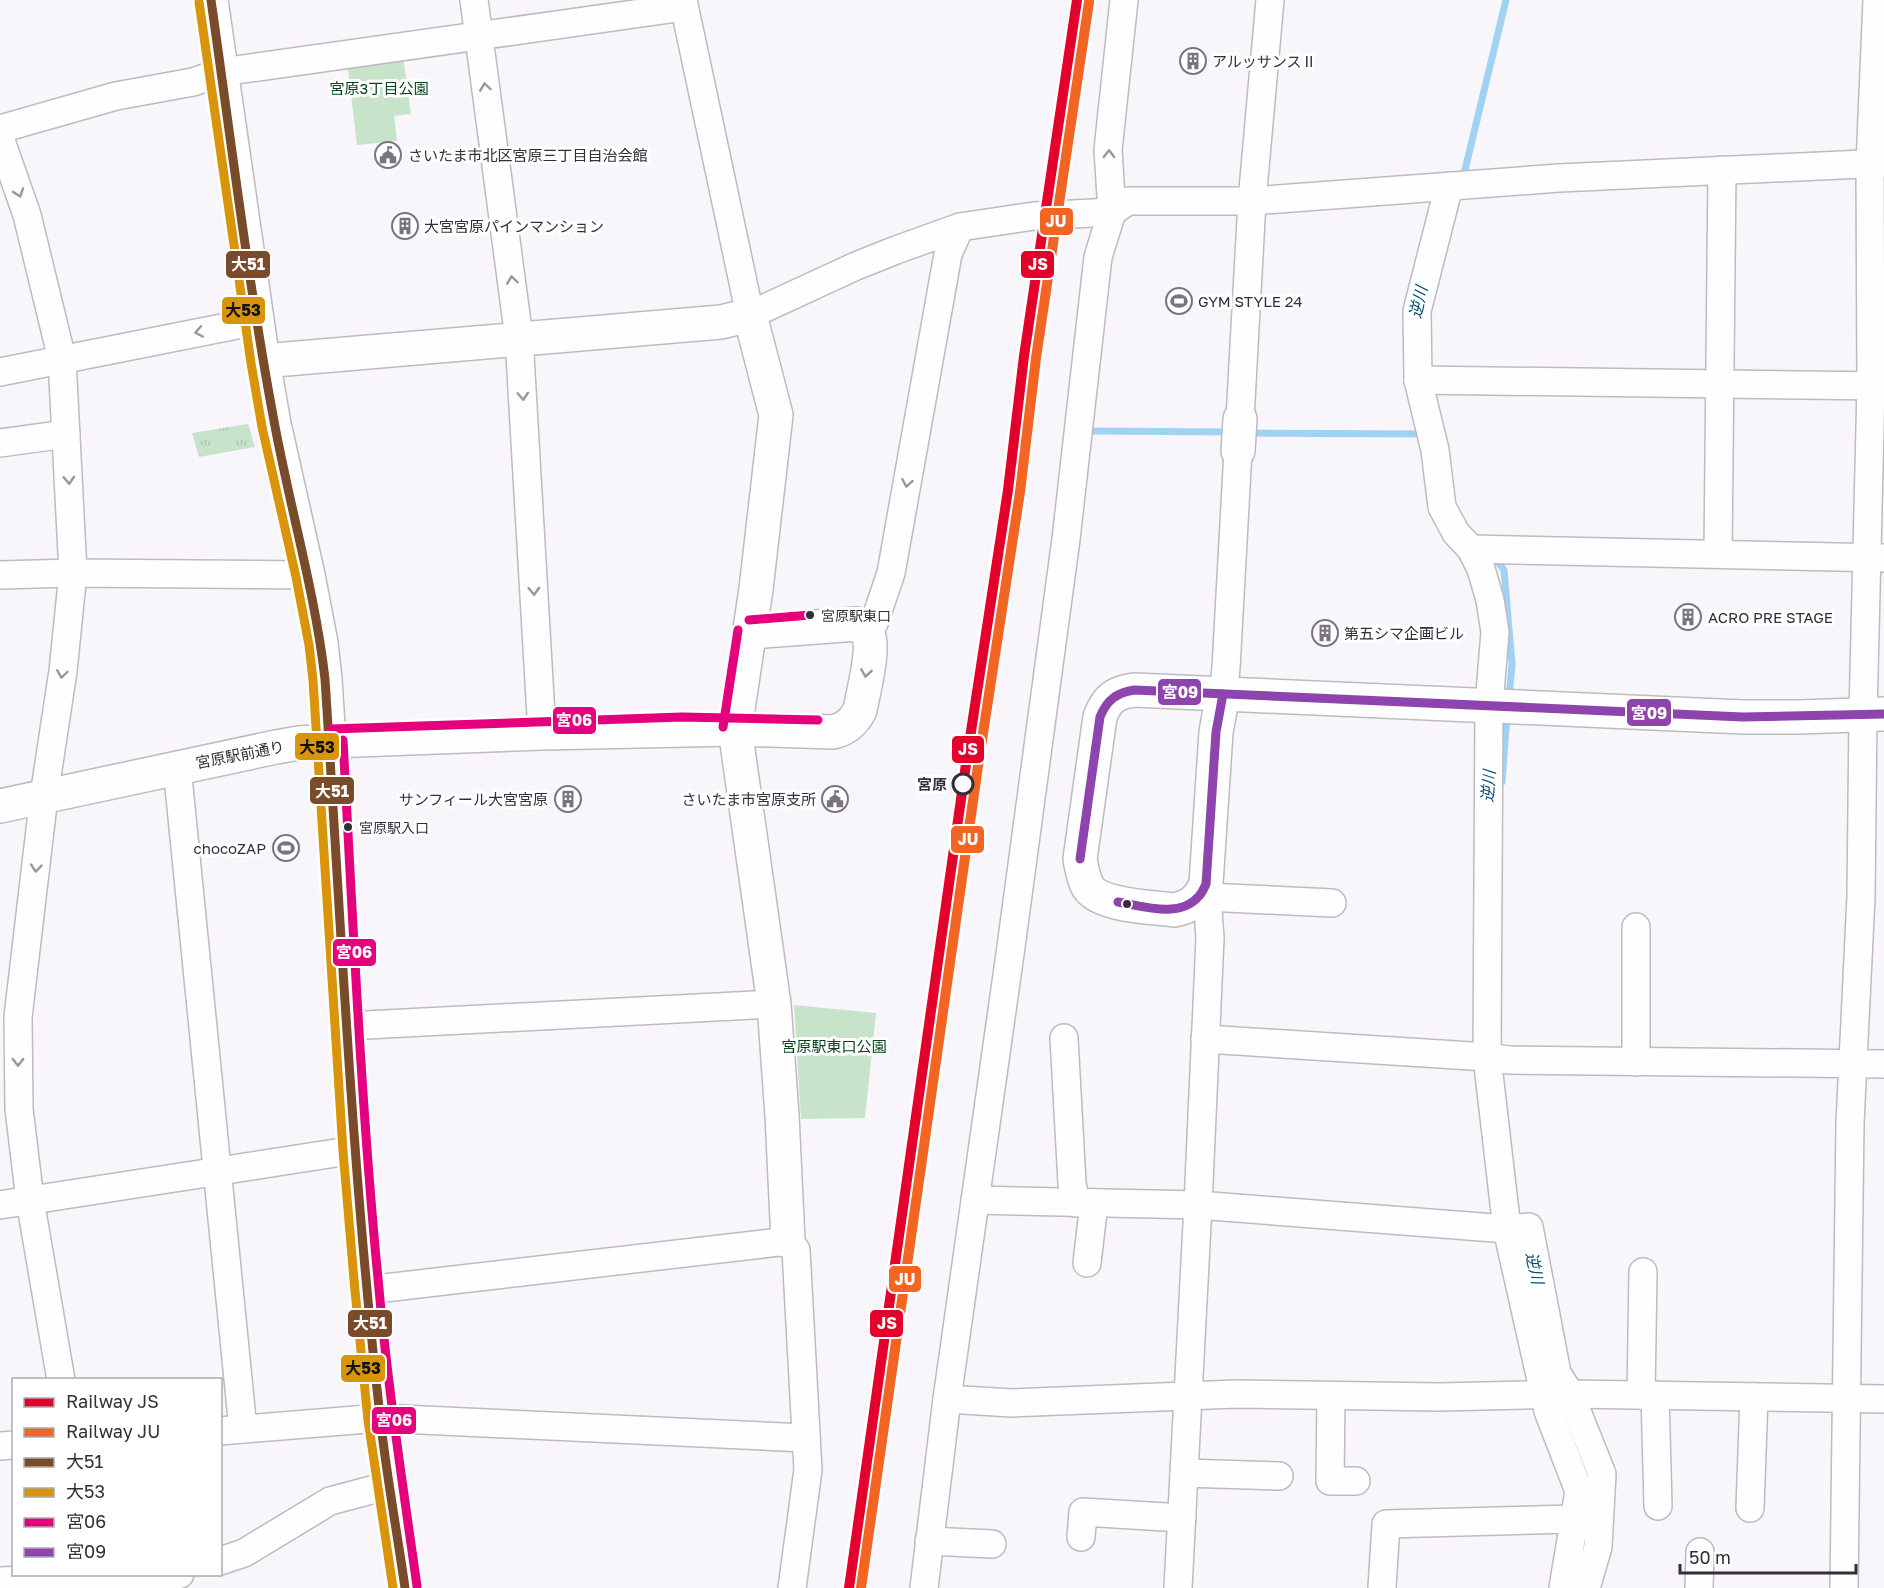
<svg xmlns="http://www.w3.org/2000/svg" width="1884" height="1588" font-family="'Golos Text','Noto Sans JP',sans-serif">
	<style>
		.grass { fill: url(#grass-tufts) }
		.park { fill: #c7e4cb }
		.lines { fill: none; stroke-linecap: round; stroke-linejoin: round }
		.stream { stroke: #a0d2f4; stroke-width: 7 }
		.minor-casing { stroke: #bebac0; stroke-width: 30 }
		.tertiary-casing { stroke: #bebac0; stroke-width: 36 }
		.secondary-casing { stroke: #bebac0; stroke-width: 36 }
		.minor { stroke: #fefefe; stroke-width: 27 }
		.tertiary { stroke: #fefefe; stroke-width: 33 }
		.secondary { stroke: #fefefe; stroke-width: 33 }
		.rail { stroke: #d7d6d8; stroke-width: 4.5; stroke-dasharray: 9 4.5; stroke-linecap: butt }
		.bus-1-casing { stroke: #fff; stroke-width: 14 }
		.bus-2-casing { stroke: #fff; stroke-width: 14 }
		.bus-3-casing { stroke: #fff; stroke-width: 14 }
		.bus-4-casing { stroke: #fff; stroke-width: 14 }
		.bus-1 { stroke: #7a4b2a; stroke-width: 9 }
		.bus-2 { stroke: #da9409; stroke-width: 9 }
		.bus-3 { stroke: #e5007d; stroke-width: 9 }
		.bus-4 { stroke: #8e44ad; stroke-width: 9 }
		.rail-1-casing { stroke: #fff; stroke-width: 15 }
		.rail-2-casing { stroke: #fff; stroke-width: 15 }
		.rail-1 { stroke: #e4002b; stroke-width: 10 }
		.rail-2 { stroke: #f26522; stroke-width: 10 }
		.oneway { stroke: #9a969c }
		.bus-dot { fill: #352e39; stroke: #fff; stroke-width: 2 }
		.stop-dot { fill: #fff; stroke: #352e39; stroke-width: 3 }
		.labels { text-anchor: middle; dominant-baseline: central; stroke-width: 6; stroke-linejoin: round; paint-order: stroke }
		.bus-label { font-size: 14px; fill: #352e39; stroke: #fff; text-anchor: start }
		.poi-label { font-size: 15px; fill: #352e39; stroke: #fff; text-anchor: start }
		.park-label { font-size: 15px; fill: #074318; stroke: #fff }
		.street-label { font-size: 15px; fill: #352e39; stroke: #fff }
		.stop-label { font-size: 15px; font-weight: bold; fill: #352e39; stroke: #fff; text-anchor: end }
		.water-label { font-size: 16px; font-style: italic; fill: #004e75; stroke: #fff }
		.line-badge { stroke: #fff; stroke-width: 2 }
		.badge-label { font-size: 16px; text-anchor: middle; font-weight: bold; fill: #fff }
		.pale-badge-label { font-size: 16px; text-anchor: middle; font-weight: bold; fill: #111 }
	</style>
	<defs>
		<pattern id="grass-tufts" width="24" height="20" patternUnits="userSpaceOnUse" patternTransform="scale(1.5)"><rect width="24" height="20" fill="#c7e4cb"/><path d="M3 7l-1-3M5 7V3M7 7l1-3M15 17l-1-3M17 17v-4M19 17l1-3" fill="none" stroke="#acc4af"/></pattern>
	</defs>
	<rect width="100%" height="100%" fill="#f8f6fa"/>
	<path class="grass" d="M248,424l7,23 -56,10 -7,-24z"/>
	<g class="park">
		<path d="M403,56l8,58 -17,2 3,25 -40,4 -10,-83z"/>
		<path d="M794,1005l82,8 -11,105 -64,1z"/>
	</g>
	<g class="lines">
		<g class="stream">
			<path d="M1463,178l43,-178"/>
			<path d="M1094,431l135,1"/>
			<path d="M1246,433l178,1"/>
			<path d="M1494,557l10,13 8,94 -3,34"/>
			<path d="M1502,782l5,-67"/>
		</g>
		<defs>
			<g id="minor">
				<path d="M474,0l45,338 23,395"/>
				<path d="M683,0l67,315 106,-49 40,-16 64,-23 74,-11 78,-4 16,-11h124l307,-23 325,-15"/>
				<path d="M0,129l116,-33 77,-14 29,-10 462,-65"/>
				<path d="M0,138l27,77 35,144 11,214 -10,98 -19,125 -26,221 1,92 11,91 31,180"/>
				<path d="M1449,186l-32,125 1,69 466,6"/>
				<path d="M0,372l257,-51"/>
				<path d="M1418,380l17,70 7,57 14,26 15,16 10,20 9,31 5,32 -6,73 -2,352 20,172 41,182 31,80 -16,97"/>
				<path d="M1240,419l12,-218 18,-201"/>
				<path d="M0,443l66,-9"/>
				<path d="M1471,549l413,9"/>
				<path d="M1718,554l4,-384"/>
				<path d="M0,575l73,-2 235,2"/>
				<path d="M867,633l7,-10 17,-50 57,-319 12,-27"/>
				<path d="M1223,694l3,-26 12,-217"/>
				<path d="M177,767l66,662"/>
				<path d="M1207,897l125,6"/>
				<path d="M347,1026l427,-22"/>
				<path d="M1064,1038l8,145 4,20"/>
				<path d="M1205,1039l282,18 22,3 375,4"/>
				<path d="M1636,1062v-135"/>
				<path d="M975,1200l223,5 309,24 22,-2 28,146 13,21 32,80 -4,73 -12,41"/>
				<path d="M0,1205l355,-55"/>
				<path d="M1087,1263l7,-60"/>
				<path d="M367,1290l421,-49 8,9 12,220 -16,118"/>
				<path d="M1641,1395l2,-123"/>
				<path d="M1655,1395l3,111"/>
				<path d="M1331,1396l-1,85h26"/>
				<path d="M947,1399l65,4 224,-9 203,3 131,-3 314,5"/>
				<path d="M220,1431l160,-13 425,20"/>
				<path d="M0,1446l14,-1"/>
				<path d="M1184,1473l95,3"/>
				<path d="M1750,1508l4,-111"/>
				<path d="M1081,1537l2,-25 99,6"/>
				<path d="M929,1541l63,3"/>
				<path d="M220,1561l24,-8 86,-52 60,-16"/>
				<path d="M0,1581l93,-4"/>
				<path d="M110,1588l55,-8 15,-6"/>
				<path d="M924,1588l23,-189 63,-445 56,-415 32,-282 14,-45 -4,-62 16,-150"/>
				<path d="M1178,1588l20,-383 12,-267 -4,-54"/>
				<path d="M1382,1588l4,-64 188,-5"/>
				<path d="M1699,1588l1,-36"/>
				<path d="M1844,1588l6,-465 11,-226 2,-182 8,-329 -1,-222 7,-164"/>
			</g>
			<g id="tertiary">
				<path d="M263,361l458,-39 29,-7 26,100 -20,174 -21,140 39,275 8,111 6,126"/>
				<path d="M1238,451l2,-32"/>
				<path d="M1223,694l-7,38 -10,152c-7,16 -16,23 -32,26 -22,-3 -74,-4 -86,-23 -5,-9 -6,-18 -8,-28l20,-142c7,-19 15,-24 34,-27l609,27h57l84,-3"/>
				<path d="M735,729l98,3c13,-3 21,-10 27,-22 3,-17 15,-61 8,-76 -3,-5 -6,-7 -11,-10l-107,8"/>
				<path d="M0,806l276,-59 23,-4 32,-2"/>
			</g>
			<g id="secondary">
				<path d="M211,0l52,361 11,63 34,151 13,68 4,36 30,471 12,140 13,128 25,170"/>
				<path d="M331,741l211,-8 193,-4"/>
			</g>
		</defs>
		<use href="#minor" class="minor-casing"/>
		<use href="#tertiary" class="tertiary-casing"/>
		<use href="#secondary" class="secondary-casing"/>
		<use href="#minor" class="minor"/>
		<use href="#tertiary" class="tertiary"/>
		<use href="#secondary" class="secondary"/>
		<path class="rail" d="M1071,123l9,-98v-25"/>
		<defs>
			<path id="bus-1" d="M211,0c20,140 37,282 63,421 16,87 41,171 51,258 16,246 27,492 55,737 6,57 17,115 25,172"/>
			<path id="bus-2" d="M199,2l52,361 11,64 34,150 13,68 4,35 30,471 12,140 13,129 25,168"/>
			<g id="bus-3">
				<path d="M749,620l61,-5"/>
				<path d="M723,727l15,-97"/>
				<path d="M331,729l351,-12 136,3"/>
				<path d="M343,740c10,183 18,366 36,549 9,99 24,198 38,297"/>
			</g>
			<g id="bus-4">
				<path d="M1080,859l20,-142c7,-17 16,-24 34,-27l609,27 141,-3"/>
				<path d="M1118,902c25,4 62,17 81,-6 3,-3 5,-8 7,-12l10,-152 7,-38"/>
			</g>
		</defs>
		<use href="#bus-1" class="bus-1-casing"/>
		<use href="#bus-2" class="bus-2-casing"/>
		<use href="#bus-3" class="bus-3-casing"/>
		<use href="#bus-4" class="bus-4-casing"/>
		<use href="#bus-1" class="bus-1"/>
		<use href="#bus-2" class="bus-2"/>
		<use href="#bus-3" class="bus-3"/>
		<use href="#bus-4" class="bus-4"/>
		<defs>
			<path id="rail-1" d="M849,1588l117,-824 42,-274 16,-134 53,-356"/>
			<path id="rail-2" d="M861,1588l117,-822 42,-274 16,-134 53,-356"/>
		</defs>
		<use href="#rail-1" class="rail-1-casing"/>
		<use href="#rail-2" class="rail-2-casing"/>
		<use href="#rail-1" class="rail-1"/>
		<use href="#rail-2" class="rail-2"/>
	</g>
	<defs><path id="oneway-chevron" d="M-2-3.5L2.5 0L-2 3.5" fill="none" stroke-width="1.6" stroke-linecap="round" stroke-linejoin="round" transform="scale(1.5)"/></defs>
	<g class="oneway">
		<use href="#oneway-chevron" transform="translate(485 87) rotate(-98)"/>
		<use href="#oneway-chevron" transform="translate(1109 154) rotate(-89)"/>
		<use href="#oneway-chevron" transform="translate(19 193) rotate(71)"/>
		<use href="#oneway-chevron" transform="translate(512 280) rotate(-98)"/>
		<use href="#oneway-chevron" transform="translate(199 332) rotate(169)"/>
		<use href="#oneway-chevron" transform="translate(523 396) rotate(87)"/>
		<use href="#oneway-chevron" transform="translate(69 480) rotate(87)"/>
		<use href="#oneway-chevron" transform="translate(907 483) rotate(100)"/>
		<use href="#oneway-chevron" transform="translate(534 591) rotate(87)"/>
		<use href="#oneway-chevron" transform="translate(866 673) rotate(99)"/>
		<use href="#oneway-chevron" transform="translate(62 674) rotate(98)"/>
		<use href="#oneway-chevron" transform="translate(36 868) rotate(96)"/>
		<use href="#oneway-chevron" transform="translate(18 1062) rotate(90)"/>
	</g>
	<defs>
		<symbol id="building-ring" viewBox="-11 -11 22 22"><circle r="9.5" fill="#fff" stroke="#79747d" stroke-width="1.5"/><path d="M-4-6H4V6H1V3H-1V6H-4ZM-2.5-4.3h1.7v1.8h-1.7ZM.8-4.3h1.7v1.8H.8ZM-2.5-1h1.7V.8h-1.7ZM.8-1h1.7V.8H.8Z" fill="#79747d"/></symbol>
		<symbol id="civic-ring" viewBox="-11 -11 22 22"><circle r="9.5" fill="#fff" stroke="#79747d" stroke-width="1.5"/><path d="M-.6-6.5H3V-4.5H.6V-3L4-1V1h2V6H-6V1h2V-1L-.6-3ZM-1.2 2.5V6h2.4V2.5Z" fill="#79747d"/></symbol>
		<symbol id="stadium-ring" viewBox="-11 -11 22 22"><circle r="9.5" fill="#fff" stroke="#79747d" stroke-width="1.5"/><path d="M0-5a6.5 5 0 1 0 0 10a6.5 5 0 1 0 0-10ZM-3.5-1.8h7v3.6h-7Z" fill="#79747d"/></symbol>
	</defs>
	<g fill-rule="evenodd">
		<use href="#building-ring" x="1178" y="46" width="30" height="30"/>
		<use href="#civic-ring" x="373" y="140" width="30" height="30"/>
		<use href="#building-ring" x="390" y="211" width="30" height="30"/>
		<use href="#stadium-ring" x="1164" y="286" width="30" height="30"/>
		<use href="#building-ring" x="1673" y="602" width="30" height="30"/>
		<use href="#building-ring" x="1310" y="618" width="30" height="30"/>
		<use href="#building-ring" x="553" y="784" width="30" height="30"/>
		<use href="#civic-ring" x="820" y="784" width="30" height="30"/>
		<use href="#stadium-ring" x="271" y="833" width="30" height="30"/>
	</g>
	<g class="bus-dot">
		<circle cx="810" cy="615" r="5"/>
		<circle cx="348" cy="827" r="5"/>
		<circle cx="1127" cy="904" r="5"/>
	</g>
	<circle class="stop-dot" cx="963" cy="784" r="10"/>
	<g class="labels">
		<g class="bus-label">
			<text x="821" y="615">宮原駅東口</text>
			<text x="359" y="827">宮原駅入口</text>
		</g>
		<g class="poi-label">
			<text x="1212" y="61">アルッサンスⅡ</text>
			<text x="408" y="155">さいたま市北区宮原三丁目自治会館</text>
			<text x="424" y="226">大宮宮原パインマンション</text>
			<text x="1198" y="301">GYM STYLE 24</text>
			<text x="1708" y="617">ACRO PRE STAGE</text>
			<text x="1344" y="633">第五シマ企画ビル</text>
			<text x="548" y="799" text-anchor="end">サンフィール大宮宮原</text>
			<text x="816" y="799" text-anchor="end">さいたま市宮原支所</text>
			<text x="266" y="848" text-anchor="end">chocoZAP</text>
		</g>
		<g class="park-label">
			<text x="379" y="88">宮原3丁目公園</text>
			<text x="834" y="1046">宮原駅東口公園</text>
		</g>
		<g class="street-label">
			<text transform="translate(240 754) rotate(-11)">宮原駅前通り</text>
		</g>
		<g class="stop-label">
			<text x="947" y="784">宮原</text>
		</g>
		<g class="water-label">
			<text transform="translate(1418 302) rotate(-77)">逆川</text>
			<text transform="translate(1488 786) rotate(-86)">逆川</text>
			<text transform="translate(1535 1268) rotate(78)">逆川</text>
		</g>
	</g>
	<g class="line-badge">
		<rect x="1039" y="207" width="35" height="29" rx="6" fill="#f26522"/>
		<rect x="225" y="250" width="46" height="29" rx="6" fill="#7a4b2a"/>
		<rect x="1020" y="250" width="35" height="29" rx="6" fill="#e4002b"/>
		<rect x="221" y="296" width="45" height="29" rx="6" fill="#da9409"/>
		<rect x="1157" y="678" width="45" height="28" rx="6" fill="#8e44ad"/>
		<rect x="1626" y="698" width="46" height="29" rx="6" fill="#8e44ad"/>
		<rect x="552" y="706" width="45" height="29" rx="6" fill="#e5007d"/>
		<rect x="294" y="732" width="46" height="29" rx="6" fill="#da9409"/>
		<rect x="951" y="735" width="34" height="29" rx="6" fill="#e4002b"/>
		<rect x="309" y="776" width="46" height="29" rx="6" fill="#7a4b2a"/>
		<rect x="950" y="825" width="35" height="29" rx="6" fill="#f26522"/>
		<rect x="332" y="938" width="45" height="29" rx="6" fill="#e5007d"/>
		<rect x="888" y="1265" width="34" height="28" rx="6" fill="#f26522"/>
		<rect x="869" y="1309" width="35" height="29" rx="6" fill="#e4002b"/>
		<rect x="347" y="1309" width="46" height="29" rx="6" fill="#7a4b2a"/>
		<rect x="340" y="1354" width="46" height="29" rx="6" fill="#da9409"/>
		<rect x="371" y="1406" width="46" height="29" rx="6" fill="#e5007d"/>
	</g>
	<g class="badge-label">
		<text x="1056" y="227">JU</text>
		<text x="248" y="270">大51</text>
		<text x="1038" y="270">JS</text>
		<text x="1180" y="698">宮09</text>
		<text x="1649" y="719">宮09</text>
		<text x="574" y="726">宮06</text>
		<text x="968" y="755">JS</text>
		<text x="332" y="797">大51</text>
		<text x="968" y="845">JU</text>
		<text x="354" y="958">宮06</text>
		<text x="905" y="1285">JU</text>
		<text x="887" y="1329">JS</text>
		<text x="370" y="1329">大51</text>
		<text x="394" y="1426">宮06</text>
	</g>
	<g class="pale-badge-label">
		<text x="243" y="316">大53</text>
		<text x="317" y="753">大53</text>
		<text x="363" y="1374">大53</text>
	</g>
	<rect x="12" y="1378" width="210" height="198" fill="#ffffff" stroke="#aeabb0" stroke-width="1.5"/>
	<rect x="24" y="1398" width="30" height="9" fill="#e4002b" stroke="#aeabb0" stroke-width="1.5"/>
	<text x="66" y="1408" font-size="18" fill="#352e39">Railway JS</text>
	<rect x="24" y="1428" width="30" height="9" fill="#f26522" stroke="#aeabb0" stroke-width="1.5"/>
	<text x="66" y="1438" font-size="18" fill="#352e39">Railway JU</text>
	<rect x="24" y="1458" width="30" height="9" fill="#7a4b2a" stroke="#aeabb0" stroke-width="1.5"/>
	<text x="66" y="1468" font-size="18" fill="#352e39">大51</text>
	<rect x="24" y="1488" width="30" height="9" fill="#da9409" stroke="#aeabb0" stroke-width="1.5"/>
	<text x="66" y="1498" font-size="18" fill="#352e39">大53</text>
	<rect x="24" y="1518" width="30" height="9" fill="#e5007d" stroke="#aeabb0" stroke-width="1.5"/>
	<text x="66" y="1528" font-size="18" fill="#352e39">宮06</text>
	<rect x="24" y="1548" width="30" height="9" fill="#8e44ad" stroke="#aeabb0" stroke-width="1.5"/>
	<text x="66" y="1558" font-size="18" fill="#352e39">宮09</text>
	<path d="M1680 1564v9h176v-9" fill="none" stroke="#352e39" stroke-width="3"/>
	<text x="1689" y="1564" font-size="18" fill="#352e39" stroke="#ffffff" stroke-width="4.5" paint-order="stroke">50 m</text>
</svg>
